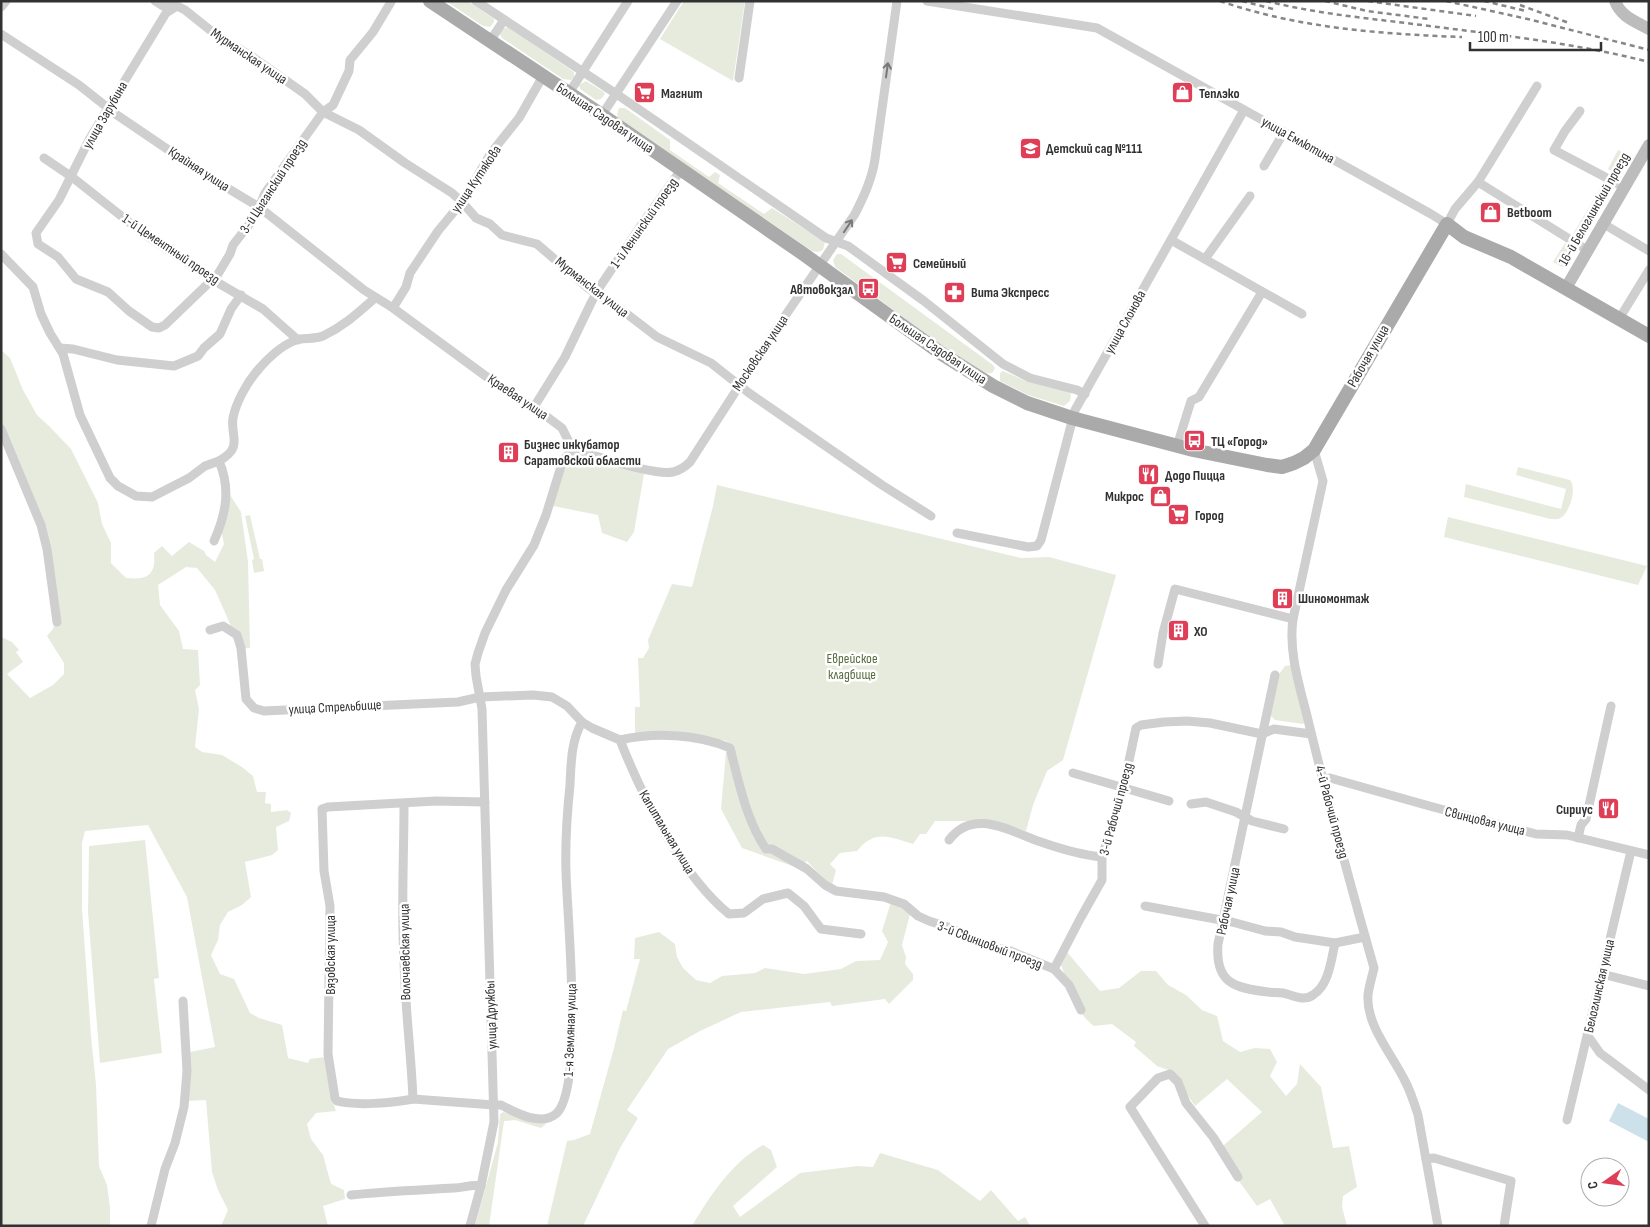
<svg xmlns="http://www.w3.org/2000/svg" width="1650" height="1227" font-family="'Sofia Sans Condensed',sans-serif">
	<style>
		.green { fill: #e6ebde }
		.water { fill: #cce1ea }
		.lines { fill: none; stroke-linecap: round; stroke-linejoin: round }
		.street { stroke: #cfcfcf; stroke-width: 9 }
		.secondary { stroke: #bcbcbc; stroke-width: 12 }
		.primary { stroke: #aaa; stroke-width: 14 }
		.rail { stroke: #878787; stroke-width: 2.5; stroke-dasharray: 5 4; stroke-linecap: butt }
		.oneway { stroke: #797979 }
		.labels { text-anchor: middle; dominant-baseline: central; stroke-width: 5; stroke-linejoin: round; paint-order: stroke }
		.street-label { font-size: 14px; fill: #323232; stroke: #fff }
		.poi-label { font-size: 14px; font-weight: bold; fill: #323232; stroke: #fff; text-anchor: start }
		.park-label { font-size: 14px; fill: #596d40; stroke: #fff }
	</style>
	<rect width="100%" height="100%" fill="#fff"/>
	<g class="green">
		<path d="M446,1h22l26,18v3l-4,5 -7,-1z"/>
		<path d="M684,1h61l-12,80 -73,-42z"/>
		<path d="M508,27l66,45v5l-3,3 -8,-1 -61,-41 -2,-3c1,-5 3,-7 8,-8z"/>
		<path d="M586,81l18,11 1,2 -4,5 -5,1 -16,-11 -1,-4z"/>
		<path d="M619,108h6l45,32v10l39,27 6,-5 5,3 -2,8 46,31 8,-6 53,34 -2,8 -5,2 -6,-1 -194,-133 -1,-4z"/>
		<path d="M1618,150l12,6 -12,19 -10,-6z"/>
		<path d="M1603,184l7,4v3l-27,45 -2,2 -8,-4z"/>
		<path d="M1565,243l10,6 -9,17 -4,1 -9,-5z"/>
		<path d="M837,254h4l152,111 2,3c-2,5 -4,6 -9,5l-39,-24 -112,-82 -2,-7z"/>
		<path d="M1,350l9,8 13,32 14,25 13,12 21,22 27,54 4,21 9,19v20l15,15c21,2 30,-2 28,-25l8,-7 10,10 17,-14 15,9 2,4 9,7 9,-18 -5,-25 11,-24 11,17 7,50 2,86 -13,1 -6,-23 -16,-36 -18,-22 -11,-1 -28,18 2,20 19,26 4,18 15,1 2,35 -5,5 4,19 -4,38 7,5 20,3 20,12 11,9 4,16h9l-1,11 6,1v8l16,-2 4,3 -2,8 -13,6 2,23 -6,5 -27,7 6,35 -9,8 -14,7 -8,13 -2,15 -7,15 9,19 14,5 16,34 9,5 23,7 6,33 20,5 2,-4 15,-2 5,38 6,16 -20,2 -9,11 4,15 12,16 8,29 13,6 1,9 -22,7 5,20h-107l7,-16 -10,-20 -6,-18 -6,-72 -18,1 2,-49 25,-5 -28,-150 -39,-72 -63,6 -3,12v65l9,128 5,49 3,81 8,19 3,22v19h-109v-589l11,5 7,8 -3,2 7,10 -16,12 23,24 23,-13 11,-11v-11l-17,-27 6,-7 1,-6 -4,-74 -49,-125z"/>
		<path d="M1003,371l25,11 40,9 3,3 -1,7 -6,5 -36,-11 -28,-14v-8z"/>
		<path d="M577,457h11l56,17 -10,58 -7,10 -25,-9 -4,-18 -45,-9c5,-16 8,-42 24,-49z"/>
		<path d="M1518,467l52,13c7,8 0,31 -8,37 -4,3 -7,2 -12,2l-86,-22 2,-13 95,25 5,-20 -50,-14z"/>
		<path d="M717,485l304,73 28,-1 67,18 -53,185 -16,11 -14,34 -7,26 -24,-8 -22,-2h-45l-9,13h-6l-7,10c-24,-7 -38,-15 -56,7l-17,2 -10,11 6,6 -4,15 -5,-3 -20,-21 -9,7 -56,-20 -21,-39 6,-68 -53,-10 -39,3v-27h5l-2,-49h5l6,-10 -1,-8 24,-56 20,3 21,-81z"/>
		<path d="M250,515l10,44h2l2,12 -10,2 -2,-13 2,-1 -9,-43z"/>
		<path d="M1448,517l199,49 -9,19 -194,-48z"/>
		<path d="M1293,665l12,56 -2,3 -28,-4 -6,-6 8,-37 8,-11z"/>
		<path d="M145,840l14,138 -5,1 8,74 -62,10 -12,-151 1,-66z"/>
		<path d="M891,902l9,3 10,9 -8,31 4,12 -1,7 8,10v6l-24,24 -4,-5 -53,7 -2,-4 -89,10 -41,19 -32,18 -41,61 11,8 -18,30 -37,78h-36l20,-85 7,-1 16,-6 24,-86 9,-38 3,1 14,-52h-6l1,-21 24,-6 16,12 2,13 6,11 13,12 14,3 12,-7 33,-3 10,-5 39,6 37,-5 15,-8 24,-1 8,-18 -6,-11z"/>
		<path d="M1067,952l33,39 19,-3 22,-17h15l12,14 18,10 16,15 15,6 6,25 17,11 15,-4 15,1 7,13 -7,14 16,20 11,-12 3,-20 21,23 12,61 16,-2 8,41 -14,9 -1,11 5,19h-62l-15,-27 -13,7 -40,-55 45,-39 -35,-33 -32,27 -24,-35 -14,-5 -23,-20 2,-4 -24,-18 -18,2c-16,-12 -23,-30 -32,-47l2,-6 -3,-8z"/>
		<path d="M503,1112l45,10 -7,6 -26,-8 -11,1 -15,105h-14l23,-84 2,-28z"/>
		<path d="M763,1145l8,5 6,17 -44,39 7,11 60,-44 58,-7 15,1 7,-14 58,17 42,31 11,-11 27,31 7,-4 5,9h-338c18,-30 39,-63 71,-81z"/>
	</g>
	<path class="water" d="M1618,1103l31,16v23l-40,-21z"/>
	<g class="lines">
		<g class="street">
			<path d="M155,1l8,5h14l8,4 30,24 36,22 54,38 18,18 36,18 46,33 47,30 10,9 14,16 14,6 12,11 35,9 51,44 16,11 10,5 43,33 54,26 38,30 133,92 49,31"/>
			<path d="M476,1l139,92 211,145 22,8 76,55 79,63 27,14 47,12 8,4"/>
			<path d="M927,1l170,27 334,186 16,10 8,-15 23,-27 59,-96"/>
			<path d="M177,6l-11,7 -76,125 -31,62 -23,33 2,11 20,13 18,22 32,13 21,19 23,16 7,1 6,-3 53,-51 12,-20 3,-9 22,-28 10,-24 58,-81 10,-7 16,-34 1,-11 23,-28 18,-30"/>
			<path d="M1,7l5,-6"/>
			<path d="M1,34l78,51 38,30 87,59 55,33 105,83 29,18 113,83 28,16 28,21 11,22"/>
			<path d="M490,41l14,-21"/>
			<path d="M739,78l11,-77"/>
			<path d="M569,93l59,-92"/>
			<path d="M1580,111l-15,20 -11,19 70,37"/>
			<path d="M602,115l75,-114"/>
			<path d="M44,158l28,19 72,57 76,50 43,25 35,31"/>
			<path d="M1264,166l20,-34"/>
			<path d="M1478,182l109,68"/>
			<path d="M1602,223l47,28"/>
			<path d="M1171,240l131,74"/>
			<path d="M1,254l32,33 8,27 9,19 13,21 17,61 30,63 8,8 18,10 16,1 37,-19 16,-12 14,-5"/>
			<path d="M1205,259l45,-63"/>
			<path d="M393,308l13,-21 4,-14 28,-42 24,-29 29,-49 28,-35 24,-42"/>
			<path d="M1619,319l30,-49"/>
			<path d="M60,348l13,1 44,11 57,6 24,-10 6,-8 16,-14 11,-25 10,-14"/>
			<path d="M534,407l31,-50 26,-54 8,-15 41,-61 41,-57"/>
			<path d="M1,429l40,96 6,24 10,73"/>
			<path d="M1177,446l14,-45 8,-4 63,-105"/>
			<path d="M573,450c24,5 79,26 100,22 8,-2 12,-5 17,-10l84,-130 81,-118c9,-18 17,-35 20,-55l22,-158"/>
			<path d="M1314,450l9,31 -30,138c-5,35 8,71 16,105 20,82 42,163 65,244 -2,9 -5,18 -6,27 -2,30 23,58 36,84 6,11 10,23 14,36l20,111"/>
			<path d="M957,533l71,14 9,-1 4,-6 34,-130 169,-300"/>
			<path d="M214,541c12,-27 17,-52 5,-80 25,-14 11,-25 14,-43 3,-16 14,-35 24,-47 11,-13 27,-28 43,-32 7,-1 16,0 23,-3 21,-10 35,-23 52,-38"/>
			<path d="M210,630l13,-4 14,9 4,13 5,51 8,9 10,3 194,-9 22,-5 53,-2 19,2 15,9 15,16 10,6 28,12c22,56 62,136 109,174l15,-1 19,-14 25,-6 16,13 17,23 40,5"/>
			<path d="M1158,664l5,-31 12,-44 118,30"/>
			<path d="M1275,675l-57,269c-3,39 16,44 50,48 5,1 10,0 15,1 10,2 20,9 30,2 16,-10 18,-34 22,-52"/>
			<path d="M620,740c34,-8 78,-6 110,8 9,34 16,72 36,101h6l35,20 18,16 11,6 48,6 20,7 14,12 11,5 22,7 36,18 21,4 46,19 15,16 12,25"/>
			<path d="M1073,773l96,28"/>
			<path d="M1322,779l8,-1 103,29 103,27 31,1 82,20"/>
			<path d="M485,802l-49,-1 -108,6 -6,2 2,62 6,35 -2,148 7,44 2,3c19,5 56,2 76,-2l81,6h7c15,8 41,22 56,8 27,-28 10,-198 9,-241 -1,-29 1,-58 4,-87 1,-21 1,-44 12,-63"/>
			<path d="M404,804c0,52 -3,104 0,156 1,47 7,92 9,139"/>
			<path d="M1191,804l15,-2 30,10 16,9 32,8"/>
			<path d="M1578,838l3,-13 5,-6 25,-113"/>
			<path d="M949,840c25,-33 62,-8 92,2 20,7 40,13 61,15"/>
			<path d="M1145,906l87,16 33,9 16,1 14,5 40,6 30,-6"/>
			<path d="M1054,969l26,-50 22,-39v-23l21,-68 13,-61 5,-3 23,-3 23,-1 23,2 52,11 12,-5 37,5"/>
			<path d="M1602,974l47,12"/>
			<path d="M1588,1036l12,17 49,37"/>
			<path d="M1567,1120l64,-269"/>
			<path d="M1426,1159l8,-1 77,23 -7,45"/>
			<path d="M351,1195c35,-4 69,-5 103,-7 10,0 17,-4 27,-2"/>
			<path d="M151,1226l14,-57 10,-26 9,-36 3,-36 -4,-70"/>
			<path d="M470,1226l11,-40 13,-64 -12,-413 -6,-33 -1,-12 3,-11 7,-20 21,-43 28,-45 12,-30 17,-55 10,-10"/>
			<path d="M1205,1226l-75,-119 28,-29 12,-4 8,8 8,21 27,34 25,40"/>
		</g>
		<g class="secondary">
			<path d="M1615,1c6,16 20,20 34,28"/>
			<path d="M1566,288l83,-143"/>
		</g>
		<path class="primary" d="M430,1l172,114 200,138 140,101 51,32 34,17 45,15 121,32 74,15 15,2 12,-4 10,-5 10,-8 133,-226 17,13 47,20 138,79"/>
		<g class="rail">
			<path d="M1220,1c78,27 160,33 242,36"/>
			<path d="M1242,1l31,8"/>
			<path d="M1266,1c44,11 88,16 132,21 83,11 169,19 251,40"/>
			<path d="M1325,1l42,10 62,8"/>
			<path d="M1368,1l108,15"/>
			<path d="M1446,1l86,19 117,30"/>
			<path d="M1484,1l42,10"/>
			<path d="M1520,5l49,18"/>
		</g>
	</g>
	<defs><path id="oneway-shaft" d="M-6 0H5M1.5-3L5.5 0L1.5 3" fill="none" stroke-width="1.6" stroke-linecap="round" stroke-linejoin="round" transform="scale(1.25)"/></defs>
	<g class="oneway">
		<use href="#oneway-shaft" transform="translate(887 70) rotate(-82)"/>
		<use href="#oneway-shaft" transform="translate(848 226) rotate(-56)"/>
	</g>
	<defs>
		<symbol id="supermarket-square" viewBox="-11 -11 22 22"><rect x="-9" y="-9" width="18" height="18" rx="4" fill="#df3e57" stroke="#fff"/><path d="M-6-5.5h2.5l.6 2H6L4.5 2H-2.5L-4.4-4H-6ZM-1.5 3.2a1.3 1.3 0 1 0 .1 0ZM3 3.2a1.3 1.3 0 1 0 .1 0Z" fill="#fff"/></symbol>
		<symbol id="shop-square" viewBox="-11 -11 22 22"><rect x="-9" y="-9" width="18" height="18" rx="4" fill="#df3e57" stroke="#fff"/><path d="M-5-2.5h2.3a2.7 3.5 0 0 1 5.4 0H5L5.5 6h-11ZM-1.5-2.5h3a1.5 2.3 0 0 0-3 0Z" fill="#fff"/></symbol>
		<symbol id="school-square" viewBox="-11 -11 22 22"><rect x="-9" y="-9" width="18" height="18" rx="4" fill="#df3e57" stroke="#fff"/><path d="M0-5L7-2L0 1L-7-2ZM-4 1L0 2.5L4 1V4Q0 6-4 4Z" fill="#fff"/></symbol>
		<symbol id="bus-square" viewBox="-11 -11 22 22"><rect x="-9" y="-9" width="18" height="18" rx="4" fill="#df3e57" stroke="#fff"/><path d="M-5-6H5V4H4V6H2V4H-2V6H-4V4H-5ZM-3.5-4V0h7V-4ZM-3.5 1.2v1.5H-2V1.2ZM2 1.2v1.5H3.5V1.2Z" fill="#fff"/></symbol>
		<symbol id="pharmacy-square" viewBox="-11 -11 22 22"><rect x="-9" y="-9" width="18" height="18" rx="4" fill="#df3e57" stroke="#fff"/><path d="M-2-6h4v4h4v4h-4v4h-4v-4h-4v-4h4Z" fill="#fff"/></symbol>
		<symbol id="building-square" viewBox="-11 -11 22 22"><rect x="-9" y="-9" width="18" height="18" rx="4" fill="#df3e57" stroke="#fff"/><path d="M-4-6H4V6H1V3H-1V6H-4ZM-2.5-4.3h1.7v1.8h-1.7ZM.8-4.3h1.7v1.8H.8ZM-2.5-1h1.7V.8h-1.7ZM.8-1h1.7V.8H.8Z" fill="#fff"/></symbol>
		<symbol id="restaurant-square" viewBox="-11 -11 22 22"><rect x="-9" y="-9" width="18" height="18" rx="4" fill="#df3e57" stroke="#fff"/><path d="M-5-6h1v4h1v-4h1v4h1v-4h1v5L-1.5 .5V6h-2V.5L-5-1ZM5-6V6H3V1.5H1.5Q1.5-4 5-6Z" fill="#fff"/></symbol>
	</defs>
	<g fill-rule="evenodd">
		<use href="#supermarket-square" x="632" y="80" width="25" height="25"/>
		<use href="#shop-square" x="1170" y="80" width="25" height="25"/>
		<use href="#school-square" x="1018" y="136" width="25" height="25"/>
		<use href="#shop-square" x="1478" y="200" width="25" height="25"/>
		<use href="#supermarket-square" x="884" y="250" width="25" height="25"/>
		<use href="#bus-square" x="856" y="276" width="25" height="25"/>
		<use href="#pharmacy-square" x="942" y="280" width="25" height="25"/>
		<use href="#bus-square" x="1182" y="428" width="25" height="25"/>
		<use href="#building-square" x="496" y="440" width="25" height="25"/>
		<use href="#restaurant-square" x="1136" y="462" width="25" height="25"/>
		<use href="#shop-square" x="1148" y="484" width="25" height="25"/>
		<use href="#supermarket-square" x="1166" y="502" width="25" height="25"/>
		<use href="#building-square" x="1270" y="586" width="25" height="25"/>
		<use href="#building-square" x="1166" y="618" width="25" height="25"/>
		<use href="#restaurant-square" x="1596" y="796" width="25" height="25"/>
	</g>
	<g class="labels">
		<g class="street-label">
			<text transform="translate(249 56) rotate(34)">Мурманская улица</text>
			<text transform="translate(105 115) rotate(-60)">улица Зарубина</text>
			<text transform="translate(605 118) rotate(34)">Большая Садовая улица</text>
			<text transform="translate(1298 140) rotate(29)">улица Емлютина</text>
			<text transform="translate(199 169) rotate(33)">Крайняя улица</text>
			<text transform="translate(476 179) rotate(-56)">улица Кутякова</text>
			<text transform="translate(273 186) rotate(-57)">3-й Цыганский проезд</text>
			<text transform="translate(1594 209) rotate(-60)">16-й Белоглинский проезд</text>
			<text transform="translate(644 223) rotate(-55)">1-й Ленинский проезд</text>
			<text transform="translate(171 249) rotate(34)">1-й Цементный проезд</text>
			<text transform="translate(592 287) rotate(38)">Мурманская улица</text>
			<text transform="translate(1125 322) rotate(-61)">улица Слонова</text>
			<text transform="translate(938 349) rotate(34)">Большая Садовая улица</text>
			<text transform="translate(760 353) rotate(-56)">Московская улица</text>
			<text transform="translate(1368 356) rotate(-60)">Рабочая улица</text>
			<text transform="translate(518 397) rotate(34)">Краевая улица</text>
			<text transform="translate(335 707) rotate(-3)">улица Стрельбище</text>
			<text transform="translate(1116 809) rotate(-75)">3-й Рабочий проезд</text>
			<text transform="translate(1332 812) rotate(75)">4-й Рабочий проезд</text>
			<text transform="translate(1485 821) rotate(14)">Свинцовая улица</text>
			<text transform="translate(667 832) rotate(59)">Капитальная улица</text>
			<text transform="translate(1228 901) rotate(-78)">Рабочая улица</text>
			<text transform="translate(990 945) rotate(21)">3-й Свинцовый проезд</text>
			<text transform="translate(405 952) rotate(-91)">Волочаевская улица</text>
			<text transform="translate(330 955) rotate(-90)">Вязовская улица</text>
			<text transform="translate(1599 986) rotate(-77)">Белоглинская улица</text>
			<text transform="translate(491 1015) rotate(-92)">улица Дружбы</text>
			<text transform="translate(570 1030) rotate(-88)">1-я Земляная улица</text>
		</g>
		<g class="poi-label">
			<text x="661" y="93">Магнит</text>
			<text x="1199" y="93">Теплэко</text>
			<text x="1046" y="148">Детский сад №111</text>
			<text x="1507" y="212">Betboom</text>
			<text x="913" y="263">Семейный</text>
			<text x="853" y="289" text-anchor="end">Автовокзал</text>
			<text x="971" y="292">Вита Экспресс</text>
			<text x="1211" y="441">ТЦ «Город»</text>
			<text x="524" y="444">Бизнес инкубатор<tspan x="524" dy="16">Саратовской области</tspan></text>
			<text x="1165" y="475">Додо Пицца</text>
			<text x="1144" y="496" text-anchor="end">Микрос</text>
			<text x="1195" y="515">Город</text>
			<text x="1298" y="598">Шиномонтаж</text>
			<text x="1194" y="631">ХО</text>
			<text x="1593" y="809" text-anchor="end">Сириус</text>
		</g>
		<g class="park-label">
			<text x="852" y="658">Еврейское<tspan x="852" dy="16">кладбище</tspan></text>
		</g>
	</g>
	<rect width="1650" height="1227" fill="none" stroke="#323232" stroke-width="5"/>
	<g transform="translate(1605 1182) rotate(256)"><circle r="24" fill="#ffffff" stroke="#adadad"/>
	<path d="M0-4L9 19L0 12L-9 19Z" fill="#df3e57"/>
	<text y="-8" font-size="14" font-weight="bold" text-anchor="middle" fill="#323232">С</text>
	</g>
	<path d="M1470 42v8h131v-8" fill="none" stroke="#323232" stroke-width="2.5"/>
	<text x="1478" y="42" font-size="15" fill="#323232" stroke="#ffffff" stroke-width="4" paint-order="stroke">100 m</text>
</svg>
